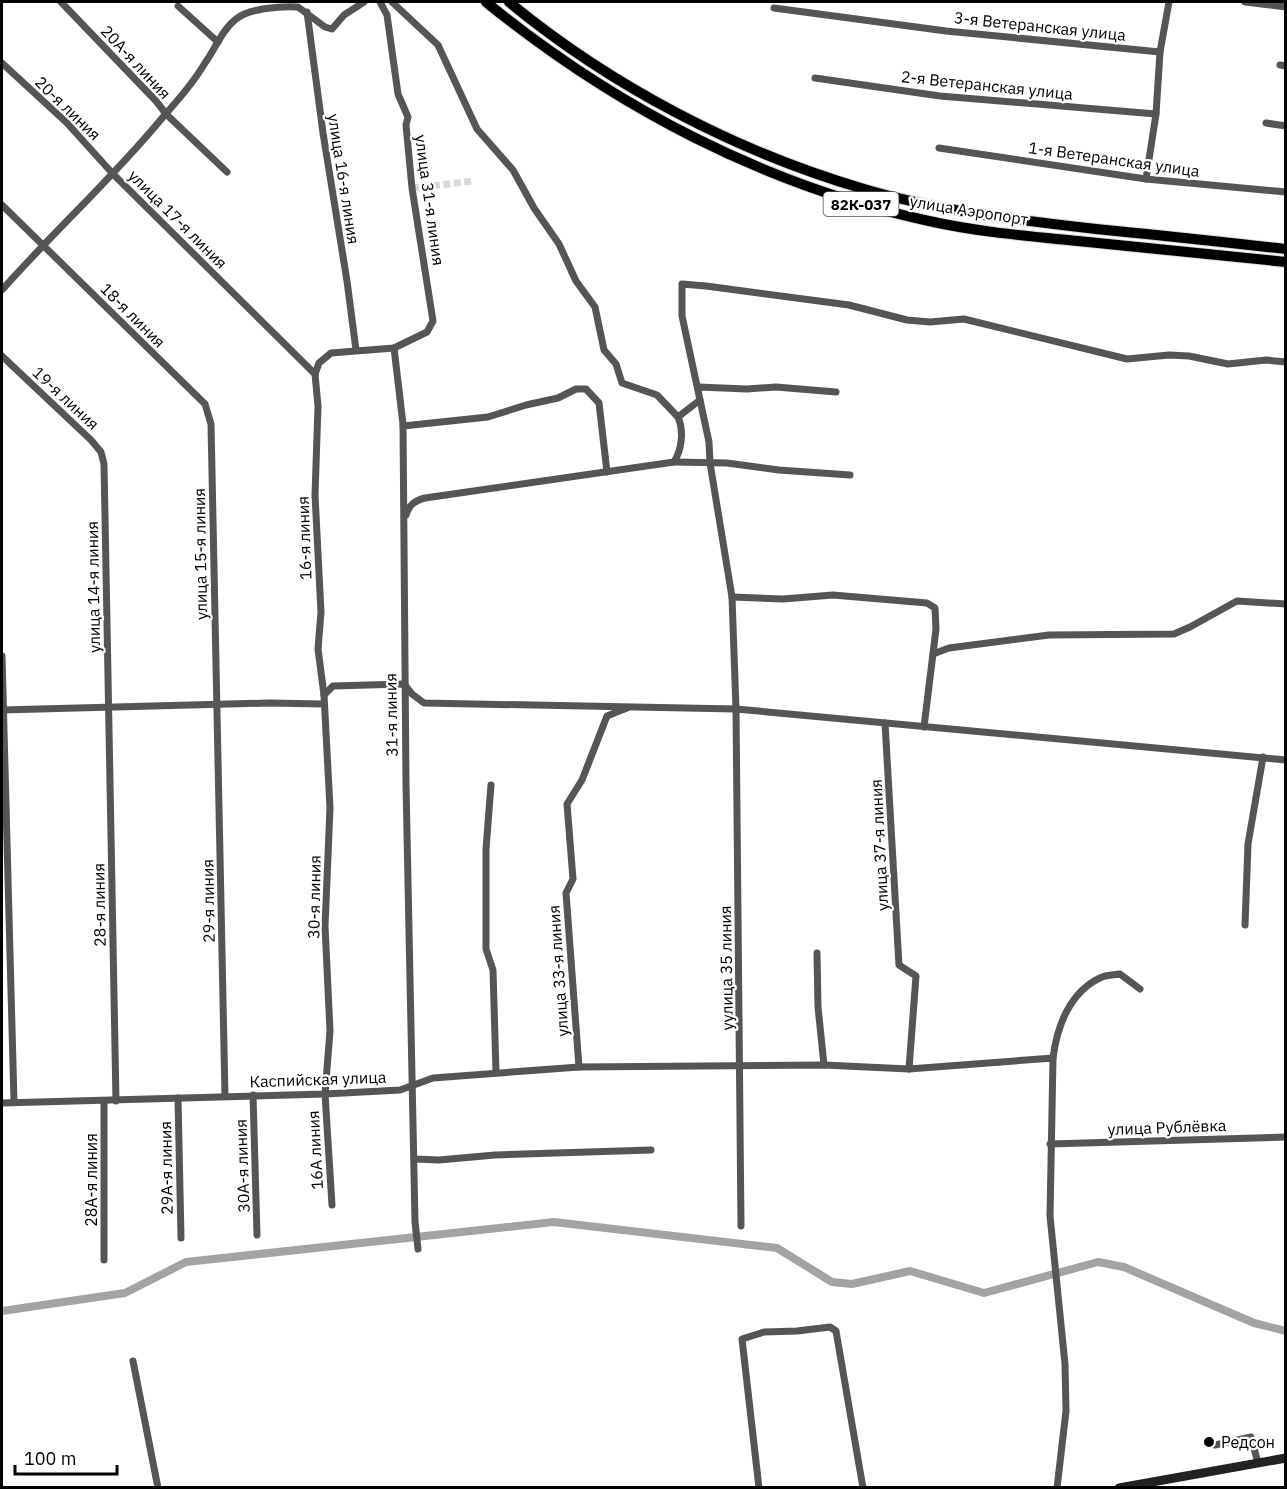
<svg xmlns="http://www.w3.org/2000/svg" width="1287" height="1489" font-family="'IBM Plex Sans',sans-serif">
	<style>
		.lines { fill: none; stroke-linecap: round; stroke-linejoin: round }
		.canal { stroke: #a3a3a3; stroke-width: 8 }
		.minor-tunnel { stroke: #d9d9d9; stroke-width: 7; stroke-dasharray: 7 3.5; stroke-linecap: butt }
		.primary-casing { stroke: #dbdbdb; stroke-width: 12 }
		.minor { stroke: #555; stroke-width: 7 }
		.secondary { stroke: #222; stroke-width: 9 }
		.primary { stroke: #000; stroke-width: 10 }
		.poi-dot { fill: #000; stroke: #fff; stroke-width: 2 }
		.labels { text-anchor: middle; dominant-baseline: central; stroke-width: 4.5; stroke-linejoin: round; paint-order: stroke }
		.shield { fill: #fff; stroke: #4c4c4c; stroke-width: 1.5 }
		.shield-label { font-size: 15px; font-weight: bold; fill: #000 }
		.street-label { font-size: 16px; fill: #000; stroke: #fff }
		.poi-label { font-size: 16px; fill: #000; stroke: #fff; text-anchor: start }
	</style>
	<rect width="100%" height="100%" fill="#fff"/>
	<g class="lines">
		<path class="canal" d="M2,1311l123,-18 61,-31 368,-40 223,26 55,34 20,2 58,-13 74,22 114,-31 26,5 130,56 32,8"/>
		<path class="minor-tunnel" d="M412,188l62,-7"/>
		<defs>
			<g id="primary">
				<path d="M486,2c129,105 280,184 443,219 49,11 99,15 149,20 69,7 138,14 208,21"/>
				<path d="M509,2c102,84 228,150 355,187 75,22 154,31 232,40 63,6 126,13 190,20"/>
			</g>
		</defs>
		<use href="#primary" class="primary-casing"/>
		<g class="minor">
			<path d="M61,2l95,99 10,13 61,58"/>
			<path d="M392,2l46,43 39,84 36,41 21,38 25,36 17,37 19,26 9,43 12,14 6,19 35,12 21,22 22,-17"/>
			<path d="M1245,2l41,5"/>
			<path d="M178,6l40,36"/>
			<path d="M774,8l172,23 214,21"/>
			<path d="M307,12l16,121 24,148 9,69"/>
			<path d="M2,63l65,60 46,51 202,200"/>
			<path d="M1280,65l6,1"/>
			<path d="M815,78l125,18 216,18"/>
			<path d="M1266,123l20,3"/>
			<path d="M939,148l207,31 140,13"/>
			<path d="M1146,179l10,-65 4,-62 9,-50"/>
			<path d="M2,205l203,199 6,20c3,224 11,448 14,672"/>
			<path d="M2,290c52,-59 111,-112 161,-173 15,-17 30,-34 42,-54 10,-14 17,-33 31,-44 13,-11 46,-13 62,-12l27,20 7,2 12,-14 20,-13"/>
			<path d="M394,348l9,76 3,360 9,438 3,27"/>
			<path d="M2,356l89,84 10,12 3,12 12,637"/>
			<path d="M698,387l49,2 29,-2 60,5"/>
			<path d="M403,426l85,-9 38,-12 32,-7 18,-9h10l13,14 8,69"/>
			<path d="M674,462l53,1 52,7 71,5"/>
			<path d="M406,515c3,-10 8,-14 19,-17l249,-36c8,-13 10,-31 4,-45"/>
			<path d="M732,597l51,2 50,-4 94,8 8,5 1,21 -12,98"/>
			<path d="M933,654l16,-6 100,-13 125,-1 16,-7 47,-26 49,3"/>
			<path d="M2,656l12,446"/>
			<path d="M324,695l9,-9 71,-2 8,10 12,9 312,6 -4,-112 -22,-134 -1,-21 -27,-126v-32l24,2 143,19 58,15 23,2 34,-3 163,40 42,-4 20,1 39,8 38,-4 20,2"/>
			<path d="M2,710l267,-7 55,1"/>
			<path d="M885,723l14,242 17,11 -7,93"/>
			<path d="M491,785l-5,64v100l7,21 3,102"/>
			<path d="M1245,925l3,-81 15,-87"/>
			<path d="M817,953l1,54 6,58"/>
			<path d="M1053,1058c4,-32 17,-67 49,-81 5,-2 12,-2 18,-3l20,15"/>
			<path d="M579,1067l-13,-174 7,-14 -6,-75 15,-24 25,-64 20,-8"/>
			<path d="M253,1095l4,140"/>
			<path d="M178,1098l3,140"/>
			<path d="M104,1101v159"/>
			<path d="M2,1103l323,-9 75,-4 33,-12 146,-11 245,-2 85,4 144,-11 -3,158 15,148 1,47 -9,77"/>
			<path d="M1050,1144l236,-7"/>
			<path d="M415,1159l24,1 56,-5 156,-5"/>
			<path d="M332,1205l-7,-111 5,-63 -5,-105 5,-118 -6,-113 -6,-46 3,-37 -6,-117 3,-89 -3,-32 4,-11 12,-10 63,-5 33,-16 6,-11 -21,-133 -6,-63 2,-8 -10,-23 -11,-79 -7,-13"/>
			<path d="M741,1226l-5,-517 550,51"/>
			<path d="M133,1361l25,127"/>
			<path d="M1215,1445l36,-8 7,26"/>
			<path d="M759,1488l-17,-149 22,-7 33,-1 33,-4 6,4 27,157"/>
		</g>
		<path class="secondary" d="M1119,1488l167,-30"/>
		<use href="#primary" class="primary"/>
	</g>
	<circle class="poi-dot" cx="1209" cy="1442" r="6"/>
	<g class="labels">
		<rect class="shield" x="823.5" y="192" width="75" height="24" rx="4.5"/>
		<g class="shield-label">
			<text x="861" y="204">82К-037</text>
		</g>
		<g class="street-label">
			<text transform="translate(1040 26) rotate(6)">3-я Ветеранская улица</text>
			<text transform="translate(136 62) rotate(47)">20А-я линия</text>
			<text transform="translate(987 85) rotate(6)">2-я Ветеранская улица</text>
			<text transform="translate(68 108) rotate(44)">20-я линия</text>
			<text transform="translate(1114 159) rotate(8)">1-я Ветеранская улица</text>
			<text transform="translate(344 179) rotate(81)">улица 16-я линия</text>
			<text transform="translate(430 200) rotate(82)">улица 31-я линия</text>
			<text transform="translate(969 210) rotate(9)">улица Аэропорт</text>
			<text transform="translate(178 219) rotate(45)">улица 17-я линия</text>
			<text transform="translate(133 315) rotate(45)">18-я линия</text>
			<text transform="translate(66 398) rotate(43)">19-я линия</text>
			<text transform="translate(304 538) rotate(-92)">16-я линия</text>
			<text transform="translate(200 554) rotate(-91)">улица 15-я линия</text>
			<text transform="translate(93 587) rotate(-91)">улица 14-я линия</text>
			<text transform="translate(391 715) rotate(-91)">31-я линия</text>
			<text transform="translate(879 845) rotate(-93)">улица 37-я линия</text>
			<text transform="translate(314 897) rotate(-89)">30-я линия</text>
			<text transform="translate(208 901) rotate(-91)">29-я линия</text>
			<text transform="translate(99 905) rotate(-91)">28-я линия</text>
			<text transform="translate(726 968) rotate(-91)">уулица 35 линия</text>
			<text transform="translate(558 971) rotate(-94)">улица 33-я линия</text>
			<text transform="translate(318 1079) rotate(-2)">Каспийская улица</text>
			<text transform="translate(1167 1127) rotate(-2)">улица Рублёвка</text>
			<text transform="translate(315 1150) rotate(-93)">16А линия</text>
			<text transform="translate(242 1166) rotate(-92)">30А-я линия</text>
			<text transform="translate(166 1168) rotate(-91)">29А-я линия</text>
			<text transform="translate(91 1180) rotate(-90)">28А-я линия</text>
		</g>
		<g class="poi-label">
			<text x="1221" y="1442">Редсон</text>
		</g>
	</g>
	<rect width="1287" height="1489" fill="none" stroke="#000000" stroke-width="6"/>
	<path d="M15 1465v9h102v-9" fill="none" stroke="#000000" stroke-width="3"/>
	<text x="24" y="1465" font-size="18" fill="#000000" stroke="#ffffff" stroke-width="4.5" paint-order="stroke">100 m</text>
</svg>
